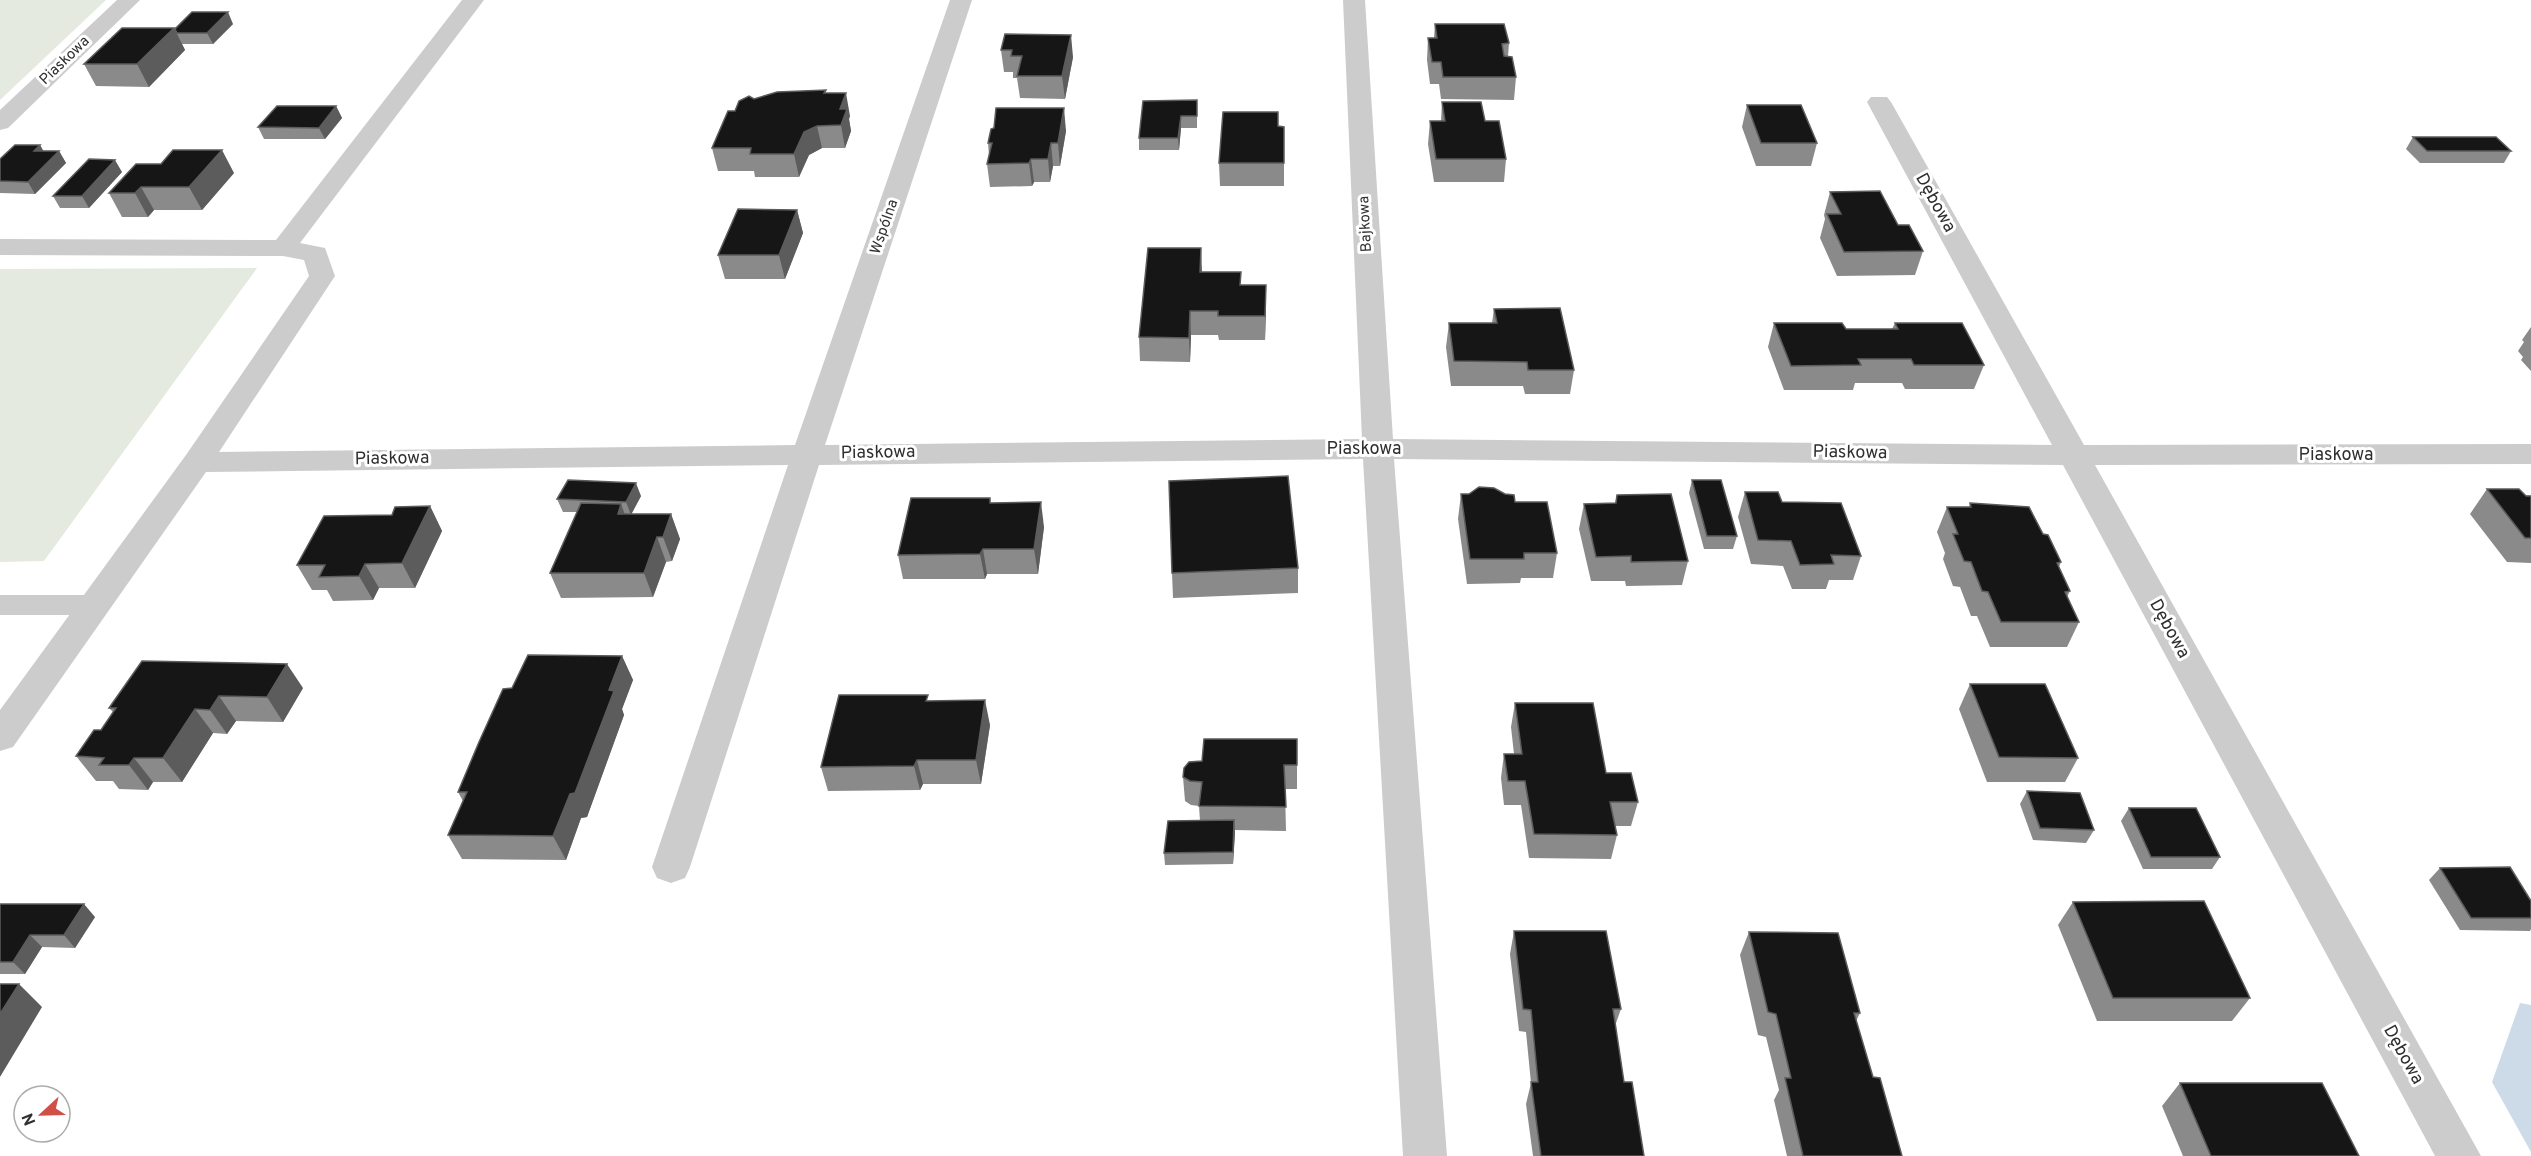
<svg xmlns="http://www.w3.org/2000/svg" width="2531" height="1156" font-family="Overpass,sans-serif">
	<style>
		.green { fill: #e4eadf }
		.water { fill: #cddae8 }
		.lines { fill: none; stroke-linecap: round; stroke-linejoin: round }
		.service { fill: #ccc; fill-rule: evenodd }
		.minor { fill: #ccc; fill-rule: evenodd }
		.wall { fill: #8a8a8a }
		.shaded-wall { fill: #5c5c5c }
		.building { fill: #161616; stroke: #5c5c5c; stroke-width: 1.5 }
		.labels { text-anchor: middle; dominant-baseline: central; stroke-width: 6; stroke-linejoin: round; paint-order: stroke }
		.far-street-label { font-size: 15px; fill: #2f2f2f; stroke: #fff }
		.street-label { font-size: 18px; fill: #2f2f2f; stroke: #fff }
	</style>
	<rect width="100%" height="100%" fill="#fff"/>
	<g class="green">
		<path d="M0,0h106l-106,100z"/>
		<path d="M257,268l-213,293 -44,1v-293z"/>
	</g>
	<path class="water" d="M2520,1003l11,2v147l-39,-70z"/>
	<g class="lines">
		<path class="service" d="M0,595h95l10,3 4,7 -4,7 -10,3h-95z"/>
		<g class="minor">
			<path d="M117,0h23l-132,128 -8,2v-20z"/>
			<path d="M462,0h22l-184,243 25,5 10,28 -116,176 576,-7 155,-445h22l-147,445 537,-6 -19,-439h22l28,439 659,6 -185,-343 4,-5h16l4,5 193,343 447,-1v20l-436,1 386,691h-46l-372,-691 -669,-6 53,697h-44l-40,-697 -544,6 -129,402 -5,11 -14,5 -14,-5 -5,-11 136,-402 -582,7 -193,275 -13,4v-41l186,-255 123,-179 -5,-16 -21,-4 -283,-1v-16l276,1z"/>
		</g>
	</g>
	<g class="wall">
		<path d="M233,24l-20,20h-31l3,6 -36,37 -53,-1 -12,-22 91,-35z"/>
		<path d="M1435,24l74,19 -1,13 8,21 -2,23 -73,-1 -2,-15h-9l-3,-24 1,-22h6z"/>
		<path d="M1005,34l68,23 -8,42 -45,-1 -3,-20h-4v-6h-9l-3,-22z"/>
		<path d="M827,93l23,23 -1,3 2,12 -6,17h-23l-13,7 -10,22h-44l-1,-6h-36l-6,-23 23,-37 19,-12z"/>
		<path d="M1197,100v28h-16l-2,22h-40v-12z"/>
		<path d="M1442,102l43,19 21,38 -2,23h-70l-6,-38 2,-23h11z"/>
		<path d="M1747,105l70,38 -6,23h-55l-14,-39z"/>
		<path d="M336,106l6,12 -17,21h-61l-6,-12z"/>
		<path d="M1278,126l6,1v59h-64l-1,-23z"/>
		<path d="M1066,131l-6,35h-7l-3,16h-16l-2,4 -42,1 -3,-23 2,-9 -1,-12z"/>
		<path d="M2413,137l98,14 -7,12h-84l-14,-14z"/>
		<path d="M40,145l3,6h16l7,12 -31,31 -35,-1v-34z"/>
		<path d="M136,164l98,9 -32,37h-48l-6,7h-26l-13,-24z"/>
		<path d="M122,172l-33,36h-29l-7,-12z"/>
		<path d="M1830,192l68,33 25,26 -8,24 -78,1 -17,-38 5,-19 -1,-4z"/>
		<path d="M797,210l6,23 -18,46h-60l-7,-24z"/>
		<path d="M1202,272l39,13h25l-1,55h-46l-1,-5h-27l-1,27 -50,-1 -1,-24z"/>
		<path d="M1494,309l80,61 -4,24h-45l-2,-8h-72l-5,-39 3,-24h43z"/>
		<path d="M1774,323l72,6h46l3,-6 89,42 -10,24h-69l-3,-6h-47l-2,7h-69l-16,-43z"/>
		<path d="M2531,327v44l-10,-11 2,-3 -5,-6 6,-9 -2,-2z"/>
		<path d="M1692,480l45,56 -4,13h-29l-15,-56z"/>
		<path d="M2487,489l44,7v67l-24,-1 -37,-48z"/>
		<path d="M1745,492l37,10 79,54 -8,24h-24l-3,9h-34l-9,-23 -32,-2 -13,-47z"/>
		<path d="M1461,494l54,8 42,51 -4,25h-32l-1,5 -53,1 -9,-65z"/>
		<path d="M1617,495l71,66 -6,24 -56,1 -1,-5h-34l-12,-52 5,-25 31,-1z"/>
		<path d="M641,496l-10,18h40l9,25 -8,22 -6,1 -13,35 -92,1 -11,-25 27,-61h-14l-6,-13z"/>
		<path d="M991,503l53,24 -6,47h-51l-2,5h-82l-5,-24z"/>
		<path d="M1970,503l73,31 18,28 -2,5 11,24 -3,6 12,25 -12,25h-77l-13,-31h-6l-11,-29 -7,-1 -10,-27 2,-6 -8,-21 10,-25h22z"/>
		<path d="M430,506l12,25 -27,57h-36l-6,12 -40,1 -6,-11h-15l-15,-25 95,-50z"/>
		<path d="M1298,568v25l-125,5 -1,-25z"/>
		<path d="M622,656l11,24 -11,29 2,6 -37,102 -6,1 -15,42 -104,-1 -14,-24 15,-34 -5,-9z"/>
		<path d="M1970,684l108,74 -13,24h-78l-28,-73z"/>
		<path d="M303,688l-20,34 -47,-1 -9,13 -14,-1 -31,49h-29l-5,8 -29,-1 -6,-8h-17l-20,-25 25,-26 12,-18 -4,-4z"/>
		<path d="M929,701l61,24 -9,59h-58l-3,6 -92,1 -7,-24z"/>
		<path d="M1515,703l91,70 32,29 -7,24h-16l2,9 -6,24 -82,-1 -8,-53h-17l-3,-27 3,-24h10l-3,-27z"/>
		<path d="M1297,739v50h-12l1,42 -51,-1 -2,34 -68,1 -1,-12 36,-32 -1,-15 -8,-1 -6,-4 -2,-24 19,-16z"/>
		<path d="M2027,791l67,39 -8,13 -53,-3 -13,-36z"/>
		<path d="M2129,808l91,49 -8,12h-69l-22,-48z"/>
		<path d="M2440,868l91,33v28l-1,2 -70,-1 -31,-50z"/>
		<path d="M2073,902l177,96 -18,23h-135l-39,-96z"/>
		<path d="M0,904l95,13 -20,31 -33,-1 -17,27h-25z"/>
		<path d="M1514,931l107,78 -6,17 9,56 20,74h-111l-7,-52 5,-21 -5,-51 -7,-1 -9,-77z"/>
		<path d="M1749,932l111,81 -4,8 17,56 29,79h-115l-13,-56 5,-10 -13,-53 -8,-2 -18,-80z"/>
		<path d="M2180,1083l179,73h-176l-21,-50z"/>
	</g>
	<g class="shaded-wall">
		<path d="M228,12l5,12 -20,20 -6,-11z"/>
		<path d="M174,28l11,22 -36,37 -12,-23z"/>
		<path d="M1071,35l2,22 -8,42 -3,-23z"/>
		<path d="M846,93l4,23 -1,3 2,12 -6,17 -4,-23 -1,-16z"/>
		<path d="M336,106l6,12 -17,21 -6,-11z"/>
		<path d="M1064,108l2,23 -6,35 -2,-23z"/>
		<path d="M1181,116v12l-2,22 -1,-12z"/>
		<path d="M817,126l5,22 -13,7 -10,22 -5,-23 10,-22z"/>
		<path d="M1051,143l2,23 -3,16 -2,-23z"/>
		<path d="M40,145l7,12 -13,-6z"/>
		<path d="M222,150l12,23 -32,37 -13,-23z"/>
		<path d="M59,151l7,12 -31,31 -7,-12z"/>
		<path d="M1031,159l3,23 -2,4 -3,-23z"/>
		<path d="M115,160l7,12 -33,36 -7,-12z"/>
		<path d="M141,187l13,23 -6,7 -13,-24z"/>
		<path d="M797,210l6,23 -18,46 -6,-24z"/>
		<path d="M1201,248l1,24h-2z"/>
		<path d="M1266,285v24l-1,31v-24z"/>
		<path d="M1190,311l1,24 -1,27 -1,-24z"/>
		<path d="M636,483l5,13 -10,19 -5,-13z"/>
		<path d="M1041,502l3,25 -6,47 -4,-25z"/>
		<path d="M621,504l9,24 -12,-14z"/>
		<path d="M430,506l12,25 -27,57 -13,-25z"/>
		<path d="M671,514l9,25 -8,22 -9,-24z"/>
		<path d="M657,537l9,25 -13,35 -9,-24z"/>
		<path d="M983,549l4,25 -2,5 -5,-25z"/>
		<path d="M365,564l14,24 -6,12 -14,-24z"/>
		<path d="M622,656l11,24 -11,29 2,6 -37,102 -6,1 -15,42 -13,-24z"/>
		<path d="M287,664l16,24 -20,34 -16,-25z"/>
		<path d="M219,696l17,25 -9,13 -17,-24z"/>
		<path d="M985,700l5,25 -9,59 -5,-24z"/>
		<path d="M195,709l18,24 -31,49 -19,-24z"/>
		<path d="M134,758l19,24 -5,8 -19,-25z"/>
		<path d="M917,760l6,24 -3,6 -6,-24z"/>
		<path d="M1234,820l1,13 -2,31v-12z"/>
		<path d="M84,904l11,13 -20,31 -11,-13z"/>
		<path d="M30,935l12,12 -17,27 -12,-12z"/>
		<path d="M19,984l23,23 -42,70v-63z"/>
	</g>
	<g class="building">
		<path d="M192,12h36l-21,21h-30l-2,-4z"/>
		<path d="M1435,24h69l5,19 -7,1 2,12 8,1 4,20h-73l-2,-15h-9l-4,-24h9z"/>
		<path d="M122,28h52l-37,36h-53z"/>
		<path d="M1005,34l66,1 -9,41h-45l5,-20h-11l1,-6h-11z"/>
		<path d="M826,90l-2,3h22l-6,16h7l-6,16 -24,1 -13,6 -10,22h-44l1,-6h-39l16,-37h7l4,-10 10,-5 5,3 23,-7z"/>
		<path d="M1197,100v16h-16l-3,22h-39l4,-37z"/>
		<path d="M1442,102h39l4,19h14l7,38h-70l-6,-38h15z"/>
		<path d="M1747,105h54l16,38h-56z"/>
		<path d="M277,106h59l-17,22 -61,-1z"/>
		<path d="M996,108h68l-6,35h-7l-3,16h-17l-2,4 -42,1 5,-21h-4l3,-14 3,-1z"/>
		<path d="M1223,112h55v14l6,1v36h-65z"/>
		<path d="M2413,137h83l15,14h-84z"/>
		<path d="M15,145h25l-6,6h25l-31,31 -28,-1v-22z"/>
		<path d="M173,150h49l-33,37h-48l-6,6h-26l27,-29h25z"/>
		<path d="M89,159l26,1 -33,36h-29z"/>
		<path d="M1880,191l18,34h11l14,26 -79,1 -17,-38h14l-11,-22z"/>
		<path d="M738,209l59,1 -18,45h-61z"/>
		<path d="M1148,248h53l-1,24h41l-1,13h26l-1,31h-47v-5h-28l-1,27 -50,-1z"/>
		<path d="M1560,308l14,62h-46l-1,-8 -73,-1 -5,-38h48l-3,-14z"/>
		<path d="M1774,323h68l4,6h52l-3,-6h67l22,42h-70l-3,-6h-53l3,6 -70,1z"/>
		<path d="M1288,476l10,92 -126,5 -3,-92z"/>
		<path d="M568,480l68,3 -10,19 -69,-3z"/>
		<path d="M1692,480h29l16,56h-30z"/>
		<path d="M1479,487l15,1 11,6 9,1 1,7h32l10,51h-33v6h-54l-9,-65h8z"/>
		<path d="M2487,489h32l7,7h5v42h-6z"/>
		<path d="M1745,492h33l4,10 59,1 20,53 -30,-1 3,9 -34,1 -9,-24 -33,-1z"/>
		<path d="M1671,494l17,67 -57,1v-6l-35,1 -12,-53 32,-1 1,-8z"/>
		<path d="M911,498h79v5l51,-1 -7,47h-51l-3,5 -82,1z"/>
		<path d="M581,503l40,1 -3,10h53l-8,23h-6l-13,36h-94z"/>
		<path d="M1970,503l59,4 14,27 5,1 13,27 -4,1 13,28 -5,1 14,30h-78l-13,-30 -6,-1 -11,-29 -7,-1 -11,-27h5l-11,-27h24z"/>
		<path d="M430,506l-28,57 -37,1 -6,12 -40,1 6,-12h-28l27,-49 68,-1 3,-8z"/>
		<path d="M528,655l94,1 -13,34 5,1 -39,102 -5,1 -17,42 -105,-1 19,-43h-9l21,-50 24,-53 9,-1z"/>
		<path d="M142,661l145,3 -20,33 -48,-1 -9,14 -15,-1 -32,49h-29l-5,7h-30l5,-7 -28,-2 18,-26h7l15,-22h-7z"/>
		<path d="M1970,684h75l33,74 -79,-1z"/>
		<path d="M839,695h89l-2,6 59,-1 -9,60h-59l-3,6 -93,1z"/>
		<path d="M1515,703h78l13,70h25l7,29h-28l7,33 -83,-1 -9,-53h-17l-4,-27h18z"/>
		<path d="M1204,739h93v26h-13l2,42 -87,-1 3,-24 -12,-1 -7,-4 1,-9 5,-6 13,-1z"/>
		<path d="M2027,791l53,2 14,37 -54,-2z"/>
		<path d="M2129,808h67l24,49h-69z"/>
		<path d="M1234,820l-1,32 -69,1 4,-32z"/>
		<path d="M2510,867l21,34v17h-60l-31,-50z"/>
		<path d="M2204,901l46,97h-137l-40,-96z"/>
		<path d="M0,904h84l-20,31h-34l-17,27h-13z"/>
		<path d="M1514,931h92l15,78h-8l11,73h8l12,74h-103l-10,-74h7l-7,-72 -8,-1z"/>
		<path d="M1749,932l89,1 22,80h-6l19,64 7,1 22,78h-99l-18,-78h6l-15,-64 -8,-2z"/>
		<path d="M0,984h19l-19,30z"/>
		<path d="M2180,1083h142l37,73h-148z"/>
	</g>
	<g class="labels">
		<g class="far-street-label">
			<text transform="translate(65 61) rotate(-44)">Piaskowa</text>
			<text transform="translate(1366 224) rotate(-93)">Bajkowa</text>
			<text transform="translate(885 227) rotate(-71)">Wspólna</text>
		</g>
		<g class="street-label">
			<text transform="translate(1935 203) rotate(61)">Dębowa</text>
			<text x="1364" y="449">Piaskowa</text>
			<text transform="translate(878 453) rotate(-1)">Piaskowa</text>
			<text transform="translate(1850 453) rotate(1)">Piaskowa</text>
			<text x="2336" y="455">Piaskowa</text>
			<text transform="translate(392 459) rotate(-1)">Piaskowa</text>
			<text transform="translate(2169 629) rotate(61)">Dębowa</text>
			<text transform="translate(2403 1055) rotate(61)">Dębowa</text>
		</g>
	</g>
	<g transform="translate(42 1114) rotate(248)"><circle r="28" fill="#ffffff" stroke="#acacac" stroke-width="1.5"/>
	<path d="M0-4.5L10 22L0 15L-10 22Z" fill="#d04f47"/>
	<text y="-9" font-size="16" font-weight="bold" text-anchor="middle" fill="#2f2f2f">N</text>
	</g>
</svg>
